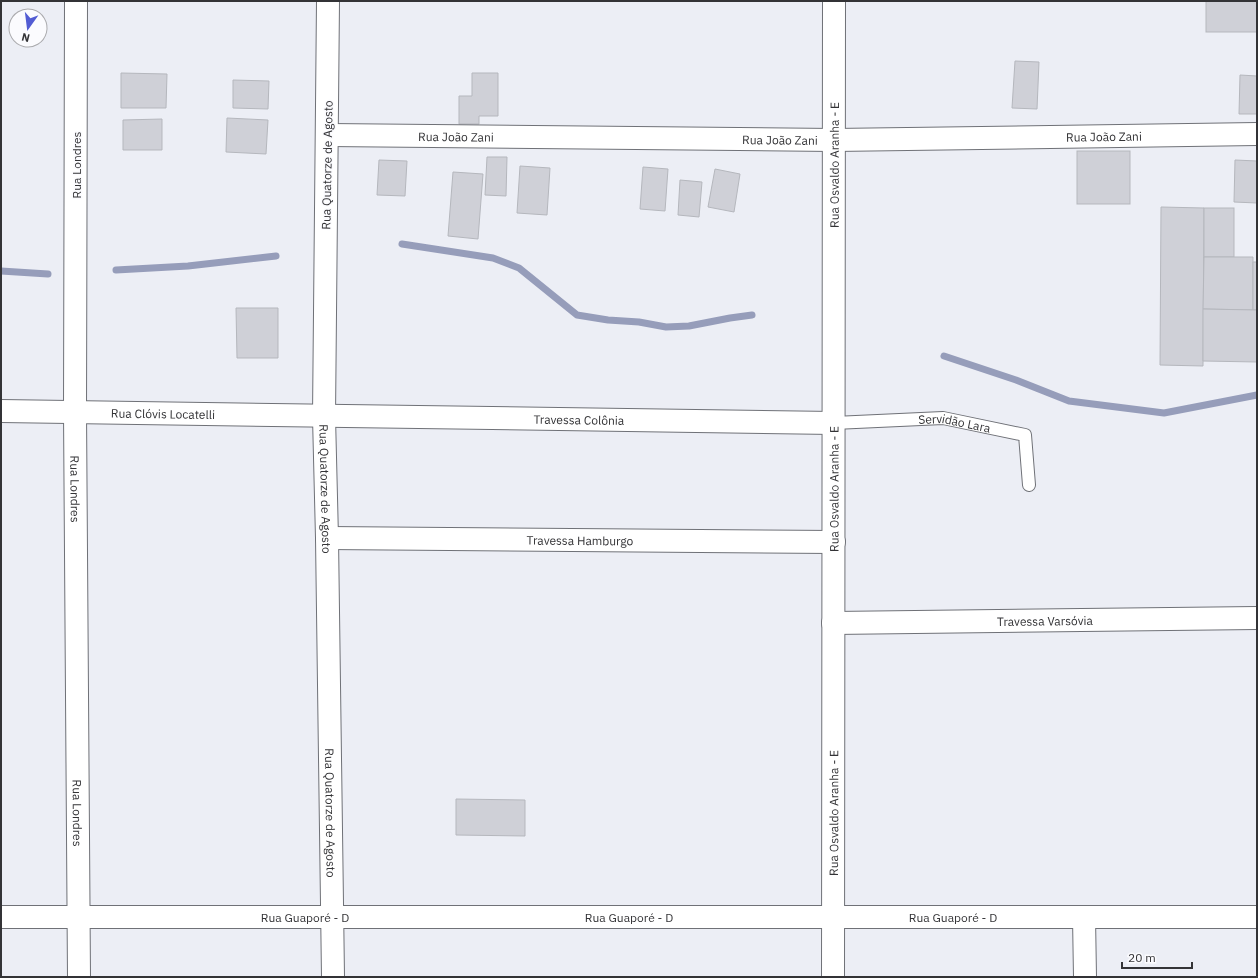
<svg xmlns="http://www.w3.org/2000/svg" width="1258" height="978" font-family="'IBM Plex Sans',sans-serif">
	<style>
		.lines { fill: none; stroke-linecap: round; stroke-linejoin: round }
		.stream { stroke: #969dba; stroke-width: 7 }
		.building { fill: #cfd0d7; stroke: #b5b7bd }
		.lane-casing { stroke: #6f7177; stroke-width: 14 }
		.street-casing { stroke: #6f7177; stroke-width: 24 }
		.secondary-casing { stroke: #6f7177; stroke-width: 24 }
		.lane { stroke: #fff; stroke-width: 12 }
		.street { stroke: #fff; stroke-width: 22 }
		.secondary { stroke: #fff; stroke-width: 22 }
		.labels { text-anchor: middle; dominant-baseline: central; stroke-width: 3; stroke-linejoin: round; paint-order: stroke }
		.street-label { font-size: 12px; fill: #333336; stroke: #fbfbfe }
	</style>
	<rect width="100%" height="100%" fill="#eceef5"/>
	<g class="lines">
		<g class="stream">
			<path d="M402,244l91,14 26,10 58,47 31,5 31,2 27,5 23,-1 41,-8 22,-3"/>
			<path d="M116,270l72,-4 88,-10"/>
			<path d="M1,271l47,3"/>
			<path d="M944,356l72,24 53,21 95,12 93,-18"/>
		</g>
	</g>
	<g class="building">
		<rect x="1206" y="1" width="51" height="31"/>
		<path d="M1015,61l24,1 -2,47 -25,-1z"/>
		<path d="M121,73l46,1 -1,34h-45z"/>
		<path d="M472,73h26v43h-19v8h-20v-28h13z"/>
		<path d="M1240,75l17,1v38h-18z"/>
		<path d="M233,80l36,1 -1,28 -35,-1z"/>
		<path d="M227,118l41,2 -2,34 -40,-2z"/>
		<path d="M162,119v31h-39v-30z"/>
		<rect x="1077" y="151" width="53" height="53"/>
		<path d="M487,157h20l-1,39 -21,-1z"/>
		<path d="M379,160l28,1 -2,35 -28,-1z"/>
		<path d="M1235,160l22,1v42l-23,-1z"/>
		<path d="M520,166l30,2 -3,47 -30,-2z"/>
		<path d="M643,167l25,2 -3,42 -25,-2z"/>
		<path d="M715,169l25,5 -6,38 -26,-5z"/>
		<path d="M453,172l30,2 -5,65 -30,-3z"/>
		<path d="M680,180l22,2 -3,35 -21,-2z"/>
		<path d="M1161,207l43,1 -1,158 -43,-1z"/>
		<rect x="1204" y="208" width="30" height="49"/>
		<path d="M1204,257h49v53l-50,-1z"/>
		<path d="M1253,262h4v69v-21h-4z"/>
		<path d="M236,308h42v50h-41z"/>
		<path d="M1203,309l54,1v52l-54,-1z"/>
		<path d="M456,799l69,1v36l-69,-1z"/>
	</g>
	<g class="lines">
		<defs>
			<g id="lane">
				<path id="s1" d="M834,423l109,-5 82,17 4,50"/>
			</g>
			<g id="street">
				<path id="s2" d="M76,1l-1,411 4,565"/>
				<path id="s3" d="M328,135l506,5 423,-6"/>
				<path id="s4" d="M1,411l833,12"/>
				<path id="s5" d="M327,538l507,4"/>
				<path id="s6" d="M833,623l424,-5"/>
				<path id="s7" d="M1,917h1256"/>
				<path d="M1084,917l1,60"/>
				<path id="s8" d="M833,977l1,-976"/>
			</g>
			<g id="secondary">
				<path id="s9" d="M328,1l-4,416 3,121 6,439"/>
			</g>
		</defs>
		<use href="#lane" class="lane-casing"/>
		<use href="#street" class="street-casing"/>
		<use href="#secondary" class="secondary-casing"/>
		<use href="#lane" class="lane"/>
		<use href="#street" class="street"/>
		<use href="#secondary" class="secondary"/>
	</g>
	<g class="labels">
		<g class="street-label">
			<text stroke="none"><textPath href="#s3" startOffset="128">Rua João Zani</textPath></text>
			<text stroke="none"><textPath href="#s3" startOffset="776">Rua João Zani</textPath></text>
			<text stroke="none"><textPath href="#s3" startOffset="452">Rua João Zani</textPath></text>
			<text transform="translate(76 165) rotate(-90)">Rua Londres</text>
			<text transform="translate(327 165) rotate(-89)">Rua Quatorze de Agosto</text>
			<text stroke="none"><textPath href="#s8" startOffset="812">Rua Osvaldo Aranha - E</textPath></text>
			<text stroke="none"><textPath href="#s4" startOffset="162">Rua Clóvis Locatelli</textPath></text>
			<text stroke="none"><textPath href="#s4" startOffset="578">Travessa Colônia</textPath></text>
			<text stroke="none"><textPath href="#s1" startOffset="121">Servidão Lara</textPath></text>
			<text stroke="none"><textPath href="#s2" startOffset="488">Rua Londres</textPath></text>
			<text stroke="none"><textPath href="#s9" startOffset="488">Rua Quatorze de Agosto</textPath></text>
			<text stroke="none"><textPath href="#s8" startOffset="488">Rua Osvaldo Aranha - E</textPath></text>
			<text stroke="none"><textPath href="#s5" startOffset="253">Travessa Hamburgo</textPath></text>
			<text stroke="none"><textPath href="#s6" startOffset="212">Travessa Varsóvia</textPath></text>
			<text stroke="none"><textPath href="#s2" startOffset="812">Rua Londres</textPath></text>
			<text stroke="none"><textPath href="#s9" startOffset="812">Rua Quatorze de Agosto</textPath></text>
			<text stroke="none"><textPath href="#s8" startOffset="164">Rua Osvaldo Aranha - E</textPath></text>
			<text stroke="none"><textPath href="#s7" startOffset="304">Rua Guaporé - D</textPath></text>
			<text stroke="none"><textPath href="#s7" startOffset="628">Rua Guaporé - D</textPath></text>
			<text stroke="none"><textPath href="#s7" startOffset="952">Rua Guaporé - D</textPath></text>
		</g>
	</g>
	<rect width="1258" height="978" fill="none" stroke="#333336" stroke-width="4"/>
	<g transform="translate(28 28) rotate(194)"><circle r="19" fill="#fbfbfe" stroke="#ababae"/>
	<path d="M0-3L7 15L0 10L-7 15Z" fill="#525cd3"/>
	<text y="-6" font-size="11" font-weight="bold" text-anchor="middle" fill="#333336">N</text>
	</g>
	<path d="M1122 962v6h70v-6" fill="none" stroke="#333336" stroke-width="2"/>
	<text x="1128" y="962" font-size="12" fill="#333336" stroke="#fbfbfe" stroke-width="3" paint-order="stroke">20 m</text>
</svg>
